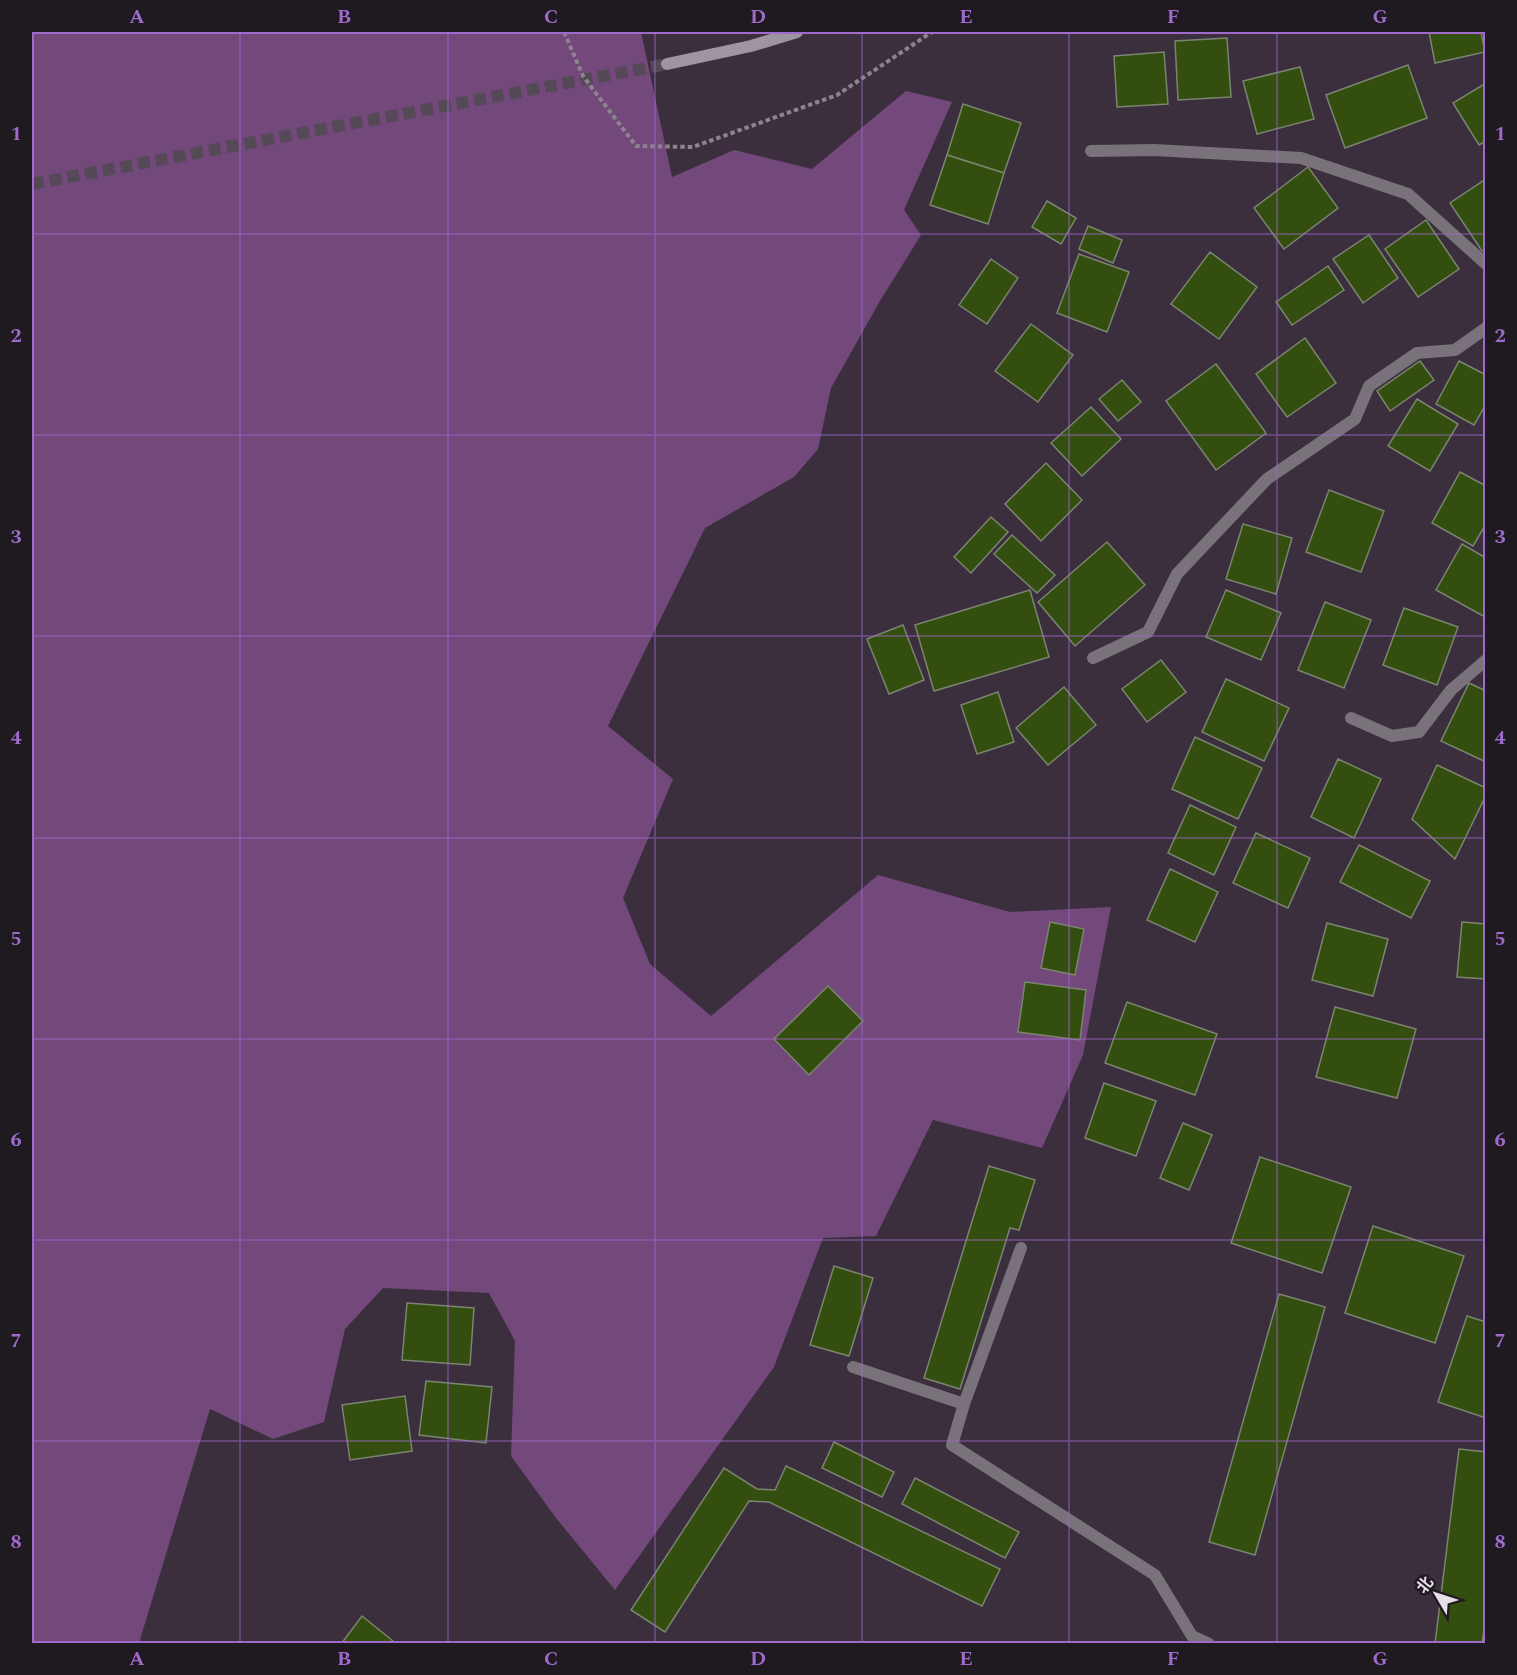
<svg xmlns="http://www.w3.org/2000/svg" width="1517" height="1675" font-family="Spectral,'Noto Sans SC',serif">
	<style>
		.forest { fill: #73497b }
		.building { fill: #344e0f; stroke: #7b8471; stroke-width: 1.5 }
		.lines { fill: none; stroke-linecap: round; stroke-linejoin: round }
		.secondary-tunnel { stroke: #554958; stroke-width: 12; stroke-dasharray: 12 6; stroke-linecap: butt }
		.path { stroke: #8d8390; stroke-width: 4; stroke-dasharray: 4.5 3; stroke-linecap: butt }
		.street { stroke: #79727a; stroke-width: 12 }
		.secondary { stroke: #9f95a1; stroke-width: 12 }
		.grid { fill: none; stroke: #a06acd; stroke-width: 1.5; stroke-opacity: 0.55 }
		.neatline { fill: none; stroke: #a06acd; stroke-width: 2 }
		.grid-label { font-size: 20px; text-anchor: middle; font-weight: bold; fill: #a06acd }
	</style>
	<rect width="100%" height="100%" fill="#3b2f3e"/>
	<path class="forest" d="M32,32h609l31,145 62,-27 78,19 94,-78 46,11 -48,108 17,25 -41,66 -49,87 -13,61 -24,28 -89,51 -97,198 65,53 -50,119 27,66 61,52 167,-141 132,37 101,-5 -28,148 -41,93 -109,-28 -57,116 -53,2 -49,129 -159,223 -59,-72 -45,-62 4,-115 -26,-48 -106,-5 -38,41 -21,93 -51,17 -63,-30 -71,234 -107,1z"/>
	<g class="building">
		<path d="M1429,32h52l4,20 -50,11z"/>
		<path d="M1227,38l4,59 -53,3 -3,-59z"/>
		<path d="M1164,52l4,52 -51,3 -3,-51z"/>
		<path d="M1408,65l19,53 -82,30 -19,-53z"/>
		<path d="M1300,67l14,52 -57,15 -14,-53z"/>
		<path d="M1486,83v58l-7,4 -26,-42z"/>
		<path d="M963,104l58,19 -17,50 -57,-18z"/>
		<path d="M947,155l57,18 -16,51 -58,-19z"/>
		<path d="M1308,167l30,41 -54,41 -30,-41z"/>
		<path d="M1486,179v69l-4,3 -32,-48z"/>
		<path d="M1047,201l29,17 -15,26 -29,-17z"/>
		<path d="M1426,220l33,49 -41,28 -33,-48z"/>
		<path d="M1088,226l34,14 -9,23 -34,-14z"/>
		<path d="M1369,235l29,43 -35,25 -30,-44z"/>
		<path d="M1210,252l47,35 -38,52 -48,-35z"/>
		<path d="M1079,254l50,18 -22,60 -50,-19z"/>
		<path d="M991,259l27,19 -31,46 -28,-19z"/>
		<path d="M1328,266l16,24 -52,35 -16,-23z"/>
		<path d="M1031,324l42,31 -35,47 -43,-31z"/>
		<path d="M1305,338l31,45 -49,34 -31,-43z"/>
		<path d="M1420,361l14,19 -44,31 -13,-20z"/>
		<path d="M1459,361l27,14v29l-12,21 -38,-21z"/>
		<path d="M1216,364l50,69 -50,37 -50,-69z"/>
		<path d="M1122,380l19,22 -23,19 -19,-22z"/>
		<path d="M1417,399l41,25 -28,47 -42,-25z"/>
		<path d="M1091,407l30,32 -39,37 -31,-33z"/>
		<path d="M1046,463l36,37 -41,41 -36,-37z"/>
		<path d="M1460,472l26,14v38l-13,22 -41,-23z"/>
		<path d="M1329,490l55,21 -23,61 -55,-20z"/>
		<path d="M991,517l17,15 -37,41 -17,-16z"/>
		<path d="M1243,524l49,14 -16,56 -50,-15z"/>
		<path d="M1012,535l43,40 -18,18 -43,-39z"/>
		<path d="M1107,542l38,43 -70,61 -37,-44z"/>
		<path d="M1462,544l24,14 -1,59 -49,-27z"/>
		<path d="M1030,590l19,67 -115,34 -19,-66z"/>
		<path d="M1226,590l55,23 -20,47 -55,-23z"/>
		<path d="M1325,602l46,18 -27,68 -46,-18z"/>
		<path d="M1404,608l54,19 -21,58 -54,-20z"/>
		<path d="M903,625l21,55 -35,14 -22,-55z"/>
		<path d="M1161,660l25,32 -39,30 -25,-33z"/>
		<path d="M1226,679l63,29 -25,53 -62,-29z"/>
		<path d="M1469,683l17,8v71l-45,-21z"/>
		<path d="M1064,687l32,38 -48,40 -32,-37z"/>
		<path d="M998,692l16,50 -37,12 -16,-49z"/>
		<path d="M1195,737l67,31 -24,51 -66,-30z"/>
		<path d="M1338,759l43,20 -27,59 -43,-21z"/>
		<path d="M1437,765l49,23v7l-31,64 -43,-40z"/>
		<path d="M1190,805l46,22 -22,48 -46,-22z"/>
		<path d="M1256,833l54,25 -22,50 -55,-25z"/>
		<path d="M1359,845l71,36 -19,37 -71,-36z"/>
		<path d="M1170,869l48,23 -23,50 -48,-22z"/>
		<path d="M1050,922l34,7 -9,46 -34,-7z"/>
		<path d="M1462,922l24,2v55l-29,-2z"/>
		<path d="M1327,923l61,16 -15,57 -61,-16z"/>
		<path d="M1025,982l61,8 -6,50 -62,-8z"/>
		<path d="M828,986l35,35 -54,54 -35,-36z"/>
		<path d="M1127,1002l90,32 -22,61 -90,-32z"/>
		<path d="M1335,1007l81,22 -19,69 -81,-21z"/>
		<path d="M1104,1083l52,18 -20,55 -51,-18z"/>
		<path d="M1183,1123l29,12 -23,55 -29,-12z"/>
		<path d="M1260,1157l91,30 -29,86 -91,-30z"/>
		<path d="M989,1166l46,14 -16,50 -9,-2 -50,161 -36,-11z"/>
		<path d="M1373,1226l91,30 -29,87 -90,-30z"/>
		<path d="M834,1266l39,12 -24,78 -39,-11z"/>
		<path d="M1279,1294l46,13 -70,248 -46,-13z"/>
		<path d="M407,1303l67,5 -4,57 -68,-5z"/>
		<path d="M1467,1316l19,6v96l-48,-16z"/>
		<path d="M426,1381l66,6 -6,56 -67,-8z"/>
		<path d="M405,1396l7,55 -62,9 -8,-55z"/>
		<path d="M834,1442l60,30 -12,25 -60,-29z"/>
		<path d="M1459,1449l27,3v164l-4,28h-47z"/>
		<path d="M786,1466l214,103 -18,37 -213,-104 -20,-1 -84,131 -34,-22 93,-142 33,21 18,1z"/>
		<path d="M915,1478l104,54 -14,26 -103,-54z"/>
		<path d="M362,1616l31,25 4,3h-56z"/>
	</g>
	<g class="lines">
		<path class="secondary-tunnel" d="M32,184l635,-120"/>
		<path class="path" d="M564,32l19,44 53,70 57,1 144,-52 95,-63"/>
		<g class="street">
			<path d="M1091,151l63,-1 147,8 107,36 78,70"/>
			<path d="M1093,658l55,-26 29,-58 90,-95 88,-60 14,-33 48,-33 38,-3 31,-22"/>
			<path d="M1351,718l41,18 27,-4 32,-42 35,-30"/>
			<path d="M853,1367l111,37 -12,41 203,130 37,61 17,8"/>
			<path d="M964,1404l57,-156"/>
		</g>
		<path class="secondary" d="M667,64l84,-18 46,-14"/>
	</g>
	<path class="grid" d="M240,32v1612M448,32v1612M655,32v1612M862,32v1612M1069,32v1612M1277,32v1612M32,234h1454M32,435h1454M32,636h1454M32,838h1454M32,1039h1454M32,1240h1454M32,1441h1454"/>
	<rect width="1517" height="1675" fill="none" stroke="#1f1920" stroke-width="66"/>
	<g transform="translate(1436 1594) rotate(309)" stroke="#1f1920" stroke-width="4.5" paint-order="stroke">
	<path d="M0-4.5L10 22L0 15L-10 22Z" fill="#e6dee8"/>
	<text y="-9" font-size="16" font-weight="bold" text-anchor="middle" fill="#e6dee8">北</text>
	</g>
	<rect x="33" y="33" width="1451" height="1609" class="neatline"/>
	<g class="grid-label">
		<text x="137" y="23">A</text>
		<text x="344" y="23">B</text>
		<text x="551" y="23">C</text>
		<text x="758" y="23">D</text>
		<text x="966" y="23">E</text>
		<text x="1173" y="23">F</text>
		<text x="1380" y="23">G</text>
		<text x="16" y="140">1</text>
		<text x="1500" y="140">1</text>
		<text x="16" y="342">2</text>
		<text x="1500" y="342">2</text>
		<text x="16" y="543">3</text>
		<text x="1500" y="543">3</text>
		<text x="16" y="744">4</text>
		<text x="1500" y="744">4</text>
		<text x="16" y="945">5</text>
		<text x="1500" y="945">5</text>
		<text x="16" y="1146">6</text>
		<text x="1500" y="1146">6</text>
		<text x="16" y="1347">7</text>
		<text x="1500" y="1347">7</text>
		<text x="16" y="1548">8</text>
		<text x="1500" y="1548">8</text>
		<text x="137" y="1665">A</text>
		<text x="344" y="1665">B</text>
		<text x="551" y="1665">C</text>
		<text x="758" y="1665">D</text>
		<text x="966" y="1665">E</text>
		<text x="1173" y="1665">F</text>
		<text x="1380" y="1665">G</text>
	</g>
</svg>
